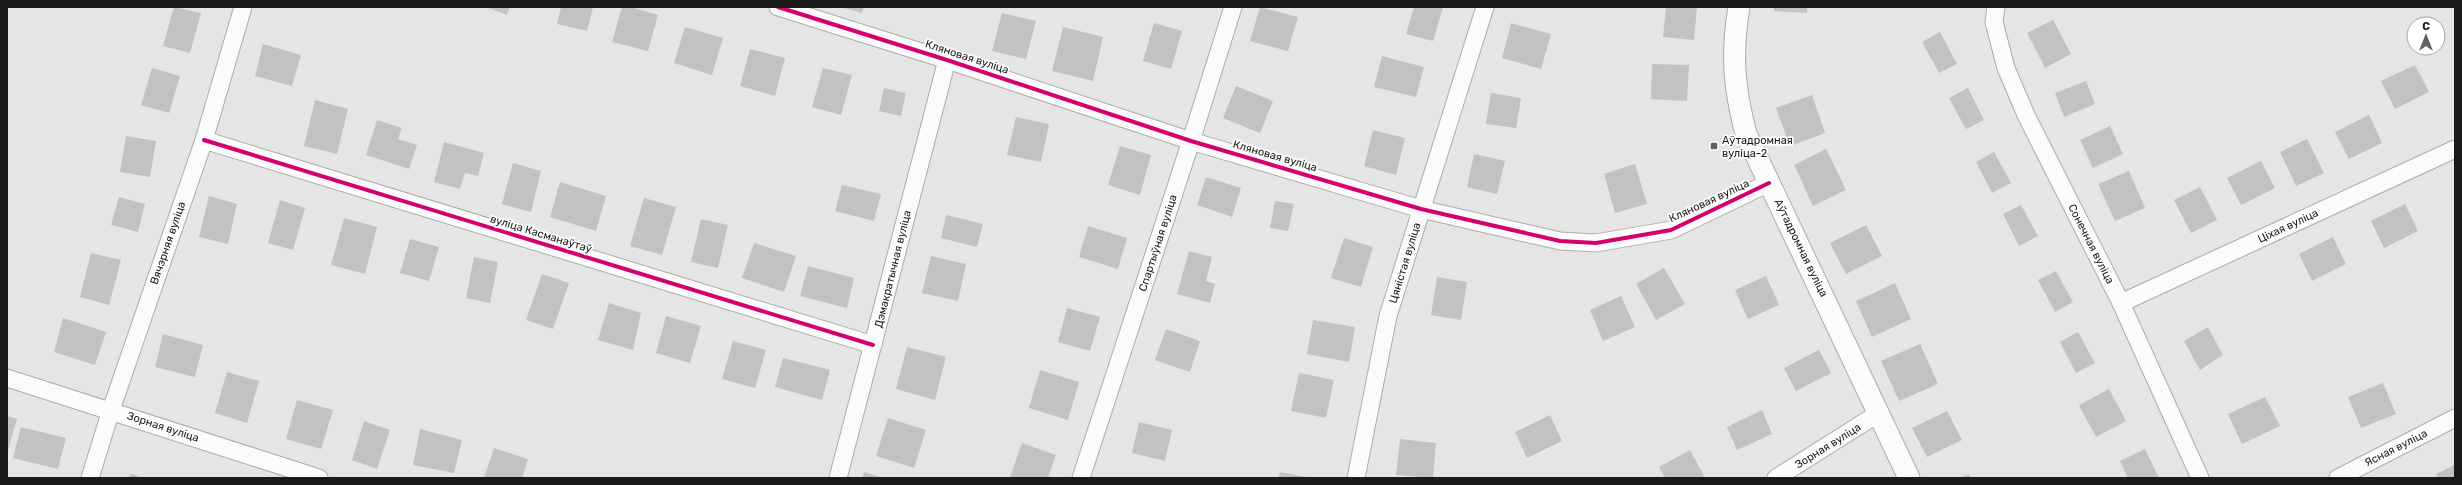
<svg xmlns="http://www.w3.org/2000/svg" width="2462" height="485" font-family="Rubik,sans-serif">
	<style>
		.building { fill: #c3c2c3 }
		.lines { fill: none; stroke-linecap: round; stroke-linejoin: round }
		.minor-casing { stroke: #acabac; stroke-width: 19 }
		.tertiary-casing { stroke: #acabac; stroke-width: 23 }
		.minor { stroke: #fbfbfb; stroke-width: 17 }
		.tertiary { stroke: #fbfbfb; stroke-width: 21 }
		.cycleway-casing { stroke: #fff; stroke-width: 6 }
		.cycleway { stroke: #d6006c; stroke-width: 4 }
		.poi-dot { fill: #626162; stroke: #fff; stroke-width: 1.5 }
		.labels { text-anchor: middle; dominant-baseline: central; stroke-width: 3.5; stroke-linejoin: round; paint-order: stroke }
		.street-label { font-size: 11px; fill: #1b1a1b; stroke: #fff }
		.poi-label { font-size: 11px; fill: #1b1a1b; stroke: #fff; text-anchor: start }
	</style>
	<rect width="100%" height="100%" fill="#e6e5e6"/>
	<g class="building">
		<path d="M174,7l27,6 -11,40 -27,-7z"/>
		<path d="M486,7h24l-3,8z"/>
		<path d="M561,7h32l-6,24 -30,-7z"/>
		<path d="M622,7h9l27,8 -10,36 -36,-9z"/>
		<path d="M840,7h24l-2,6z"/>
		<path d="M1260,7l38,10 -10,34 -38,-10z"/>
		<path d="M1414,7h29l-10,34 -27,-7z"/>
		<path d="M1666,7h31l-3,33 -31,-3z"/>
		<path d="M1774,7h33v6l-33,-2z"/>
		<path d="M1002,13l34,8 -10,38 -34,-8z"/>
		<path d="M2053,20l18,34 -26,14 -18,-35z"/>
		<path d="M1154,23l28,8 -11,38 -28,-8z"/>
		<path d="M1511,23l40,11 -10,35 -39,-11z"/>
		<path d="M685,27l38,11 -11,37 -38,-12z"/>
		<path d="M1063,27l40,10 -10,44 -41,-10z"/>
		<path d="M1940,32l17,32 -18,9 -17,-31z"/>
		<path d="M263,44l38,11 -9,31 -37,-10z"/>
		<path d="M750,49l35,9 -10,38 -35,-10z"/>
		<path d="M1382,56l42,11 -8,30 -42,-10z"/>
		<path d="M1652,64l37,1 -2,36 -36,-2z"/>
		<path d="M2415,65l14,27 -34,17 -14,-28z"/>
		<path d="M152,68l28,8 -11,37 -28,-8z"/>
		<path d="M823,68l29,7 -11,40 -29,-8z"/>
		<path d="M2086,81l9,23 -31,13 -9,-24z"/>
		<path d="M1236,86l37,15 -13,32 -37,-15z"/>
		<path d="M884,88l22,5 -5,23 -22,-5z"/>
		<path d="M1968,88l16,32 -18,9 -17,-31z"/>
		<path d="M1491,93l30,5 -5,30 -30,-4z"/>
		<path d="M1812,95l13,38 -35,13 -14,-38z"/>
		<path d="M315,100l33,9 -11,45 -33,-8z"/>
		<path d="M2369,115l13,28 -33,16 -14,-27z"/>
		<path d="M1016,117l33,7 -8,38 -34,-7z"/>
		<path d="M377,120l25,8 -4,11 19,6 -8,24 -43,-14z"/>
		<path d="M2110,126l13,28 -30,14 -13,-28z"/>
		<path d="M1373,130l32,8 -9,37 -32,-9z"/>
		<path d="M126,136l30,5 -6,36 -30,-5z"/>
		<path d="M2307,139l17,34 -28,13 -16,-34z"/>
		<path d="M444,142l40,11 -6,23 -13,-3 -5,16 -26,-7z"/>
		<path d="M1120,146l31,9 -11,40 -32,-10z"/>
		<path d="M1826,149l20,41 -33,16 -19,-41z"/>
		<path d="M1994,152l17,31 -19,10 -16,-31z"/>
		<path d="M1474,154l31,7 -8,33 -30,-7z"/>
		<path d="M2261,161l14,27 -34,17 -14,-27z"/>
		<path d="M513,163l28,8 -10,41 -29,-8z"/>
		<path d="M1635,164l12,40 -32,9 -11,-39z"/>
		<path d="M2129,171l16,37 -30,13 -17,-37z"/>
		<path d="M1206,177l35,11 -9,29 -35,-12z"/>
		<path d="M560,182l46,14 -10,35 -46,-14z"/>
		<path d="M842,185l39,9 -7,27 -39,-10z"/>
		<path d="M2200,187l17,33 -26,13 -17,-33z"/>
		<path d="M209,196l28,8 -9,40 -29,-7z"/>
		<path d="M119,197l26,7 -7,28 -27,-7z"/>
		<path d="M644,198l32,9 -14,48 -32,-9z"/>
		<path d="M280,200l25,8 -12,42 -25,-7z"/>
		<path d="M1275,201l19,3 -6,27 -18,-3z"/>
		<path d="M2405,204l13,27 -34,17 -13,-27z"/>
		<path d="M2021,205l17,31 -19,10 -16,-32z"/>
		<path d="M946,215l37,9 -6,23 -36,-9z"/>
		<path d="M344,218l33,9 -12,47 -34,-9z"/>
		<path d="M701,219l27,6 -10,43 -27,-6z"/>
		<path d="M1866,225l16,31 -36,18 -16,-31z"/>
		<path d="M1088,226l39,12 -9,31 -39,-12z"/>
		<path d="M2333,237l13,27 -34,17 -13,-27z"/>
		<path d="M1344,238l29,9 -12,40 -30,-9z"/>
		<path d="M410,239l29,8 -10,34 -29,-8z"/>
		<path d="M754,243l42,13 -12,36 -42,-14z"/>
		<path d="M1189,251l23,6 -6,24 9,3 -5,19 -33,-9z"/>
		<path d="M91,253l30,7 -12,45 -29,-8z"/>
		<path d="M931,256l35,8 -8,37 -36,-8z"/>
		<path d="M474,257l24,5 -8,41 -24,-5z"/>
		<path d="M808,266l46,12 -7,30 -47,-12z"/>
		<path d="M1664,268l21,36 -29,16 -20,-36z"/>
		<path d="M2056,271l17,31 -18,10 -17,-32z"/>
		<path d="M542,274l27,9 -16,46 -27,-9z"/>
		<path d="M1766,276l13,29 -31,14 -13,-29z"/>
		<path d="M1437,277l30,5 -6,38 -30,-5z"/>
		<path d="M1895,283l16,36 -39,18 -16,-36z"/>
		<path d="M1621,296l14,31 -32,14 -13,-31z"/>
		<path d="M609,303l32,10 -8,37 -35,-10z"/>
		<path d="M1067,308l33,9 -10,34 -32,-9z"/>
		<path d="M666,316l35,10 -11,37 -34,-10z"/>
		<path d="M63,318l43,14 -11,33 -41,-13z"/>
		<path d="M1313,320l42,7 -6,35 -42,-8z"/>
		<path d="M2208,327l15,28 -23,15 -16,-29z"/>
		<path d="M1166,329l34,12 -10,31 -35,-12z"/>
		<path d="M2078,332l17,31 -19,10 -16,-31z"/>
		<path d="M163,334l40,11 -8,32 -40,-10z"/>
		<path d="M733,341l33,9 -11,38 -33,-9z"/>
		<path d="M1920,344l18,40 -39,17 -18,-40z"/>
		<path d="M907,347l39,10 -11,43 -39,-11z"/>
		<path d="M1819,350l12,23 -35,18 -12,-23z"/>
		<path d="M783,358l47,12 -8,30 -47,-13z"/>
		<path d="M1040,370l39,12 -11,38 -39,-12z"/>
		<path d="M227,372l32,9 -12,42 -32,-10z"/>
		<path d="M1299,373l35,7 -8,38 -35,-7z"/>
		<path d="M2383,383l13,31 -35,14 -13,-31z"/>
		<path d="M2109,389l17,32 -30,16 -17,-32z"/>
		<path d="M2265,397l15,29 -38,18 -14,-30z"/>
		<path d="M297,400l36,10 -12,39 -35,-10z"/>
		<path d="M1762,410l10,24 -35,16 -10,-23z"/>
		<path d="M1947,411l15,29 -35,17 -15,-29z"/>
		<path d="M1550,415l12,26 -35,17 -12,-26z"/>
		<path d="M7,416l10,3 -10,34z"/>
		<path d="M888,418l38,12 -12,38 -38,-12z"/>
		<path d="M364,421l26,9 -13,39 -25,-9z"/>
		<path d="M1139,422l33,8 -7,31 -33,-8z"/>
		<path d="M21,427l45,11 -8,31 -45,-11z"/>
		<path d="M420,429l42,11 -8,33 -41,-8z"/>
		<path d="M1400,439l36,4 -3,35 -37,-3z"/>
		<path d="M1022,443l34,12 -8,23 -38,-1z"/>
		<path d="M494,448l34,11 -6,19h-38z"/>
		<path d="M2145,449l14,29h-31l-8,-17z"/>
		<path d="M1690,450l14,26 -4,2h-35l-6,-11z"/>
		<path d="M2455,465v13h-17l-2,-4z"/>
		<path d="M864,472l20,6h-22z"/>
		<path d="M1280,472l27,5v1h-29z"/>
		<path d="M131,474l13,4h-15z"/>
		<path d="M1969,474l2,4h-13z"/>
	</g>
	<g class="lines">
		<defs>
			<g id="minor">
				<path d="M778,7l169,53 244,81 230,68 139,32 36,2 75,-13 98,-47"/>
				<path d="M1996,7l-2,15 12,46 20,47 95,188 79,175"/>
				<path d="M204,140l669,205"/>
				<path d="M2121,303l334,-154"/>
				<path d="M7,378l312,100"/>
				<path d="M90,478l21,-68 93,-270 39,-133"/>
				<path d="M838,478l109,-418"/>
				<path d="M1081,478l110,-337 42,-134"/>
				<path d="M1356,478l32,-162 97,-309"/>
				<path d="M1776,478l103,-65"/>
				<path d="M2338,478l117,-60"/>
			</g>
			<path id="tertiary" d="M1739,7c-8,48 -5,81 7,127l163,344"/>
		</defs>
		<use href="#minor" class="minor-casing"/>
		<use href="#tertiary" class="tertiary-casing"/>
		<use href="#minor" class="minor"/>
		<use href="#tertiary" class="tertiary"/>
		<defs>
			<g id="cycleway">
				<path d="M778,7l169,53 244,81 230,68 139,32 36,2 75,-13 98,-47"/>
				<path d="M204,140l669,205"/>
			</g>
		</defs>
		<use href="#cycleway" class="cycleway-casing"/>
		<use href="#cycleway" class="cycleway"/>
	</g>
	<rect class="poi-dot" x="1710" y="142" width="8" height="8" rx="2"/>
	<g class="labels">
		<g class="street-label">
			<text transform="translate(967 57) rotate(18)">Кляновая вуліца</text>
			<text transform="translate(1275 156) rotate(16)">Кляновая вуліца</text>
			<text transform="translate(1709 201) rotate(-25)">Кляновая вуліца</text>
			<text transform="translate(2288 226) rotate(-25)">Ціхая вуліца</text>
			<text transform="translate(541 234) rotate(17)">вуліца Касманаўтаў</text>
			<text transform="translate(168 243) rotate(-71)">Вячэрняя вуліца</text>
			<text transform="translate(1158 243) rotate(-72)">Спартыўная вуліца</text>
			<text transform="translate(2091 244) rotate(63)">Сонечная вуліца</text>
			<text transform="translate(1801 248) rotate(64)">Аўтадромная вуліца</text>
			<text transform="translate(1405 263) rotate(-73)">Цяністая вуліца</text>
			<text transform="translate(893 269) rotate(-76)">Дэмакратычная вуліца</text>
			<text transform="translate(163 427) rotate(18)">Зорная вуліца</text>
			<text transform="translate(1828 446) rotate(-32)">Зорная вуліца</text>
			<text transform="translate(2396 448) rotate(-27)">Ясная вуліца</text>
		</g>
		<g class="poi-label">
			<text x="1722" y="140">Аўтадромная<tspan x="1722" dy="13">вуліца-2</tspan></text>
		</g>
	</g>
	<rect width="2462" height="485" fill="none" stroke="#1b1a1b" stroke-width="16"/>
	<g transform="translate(2426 36)"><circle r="19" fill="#ffffff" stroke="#a4a3a4"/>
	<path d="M0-3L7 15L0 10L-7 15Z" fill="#626162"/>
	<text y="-6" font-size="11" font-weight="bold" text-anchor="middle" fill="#1b1a1b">С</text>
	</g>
</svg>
